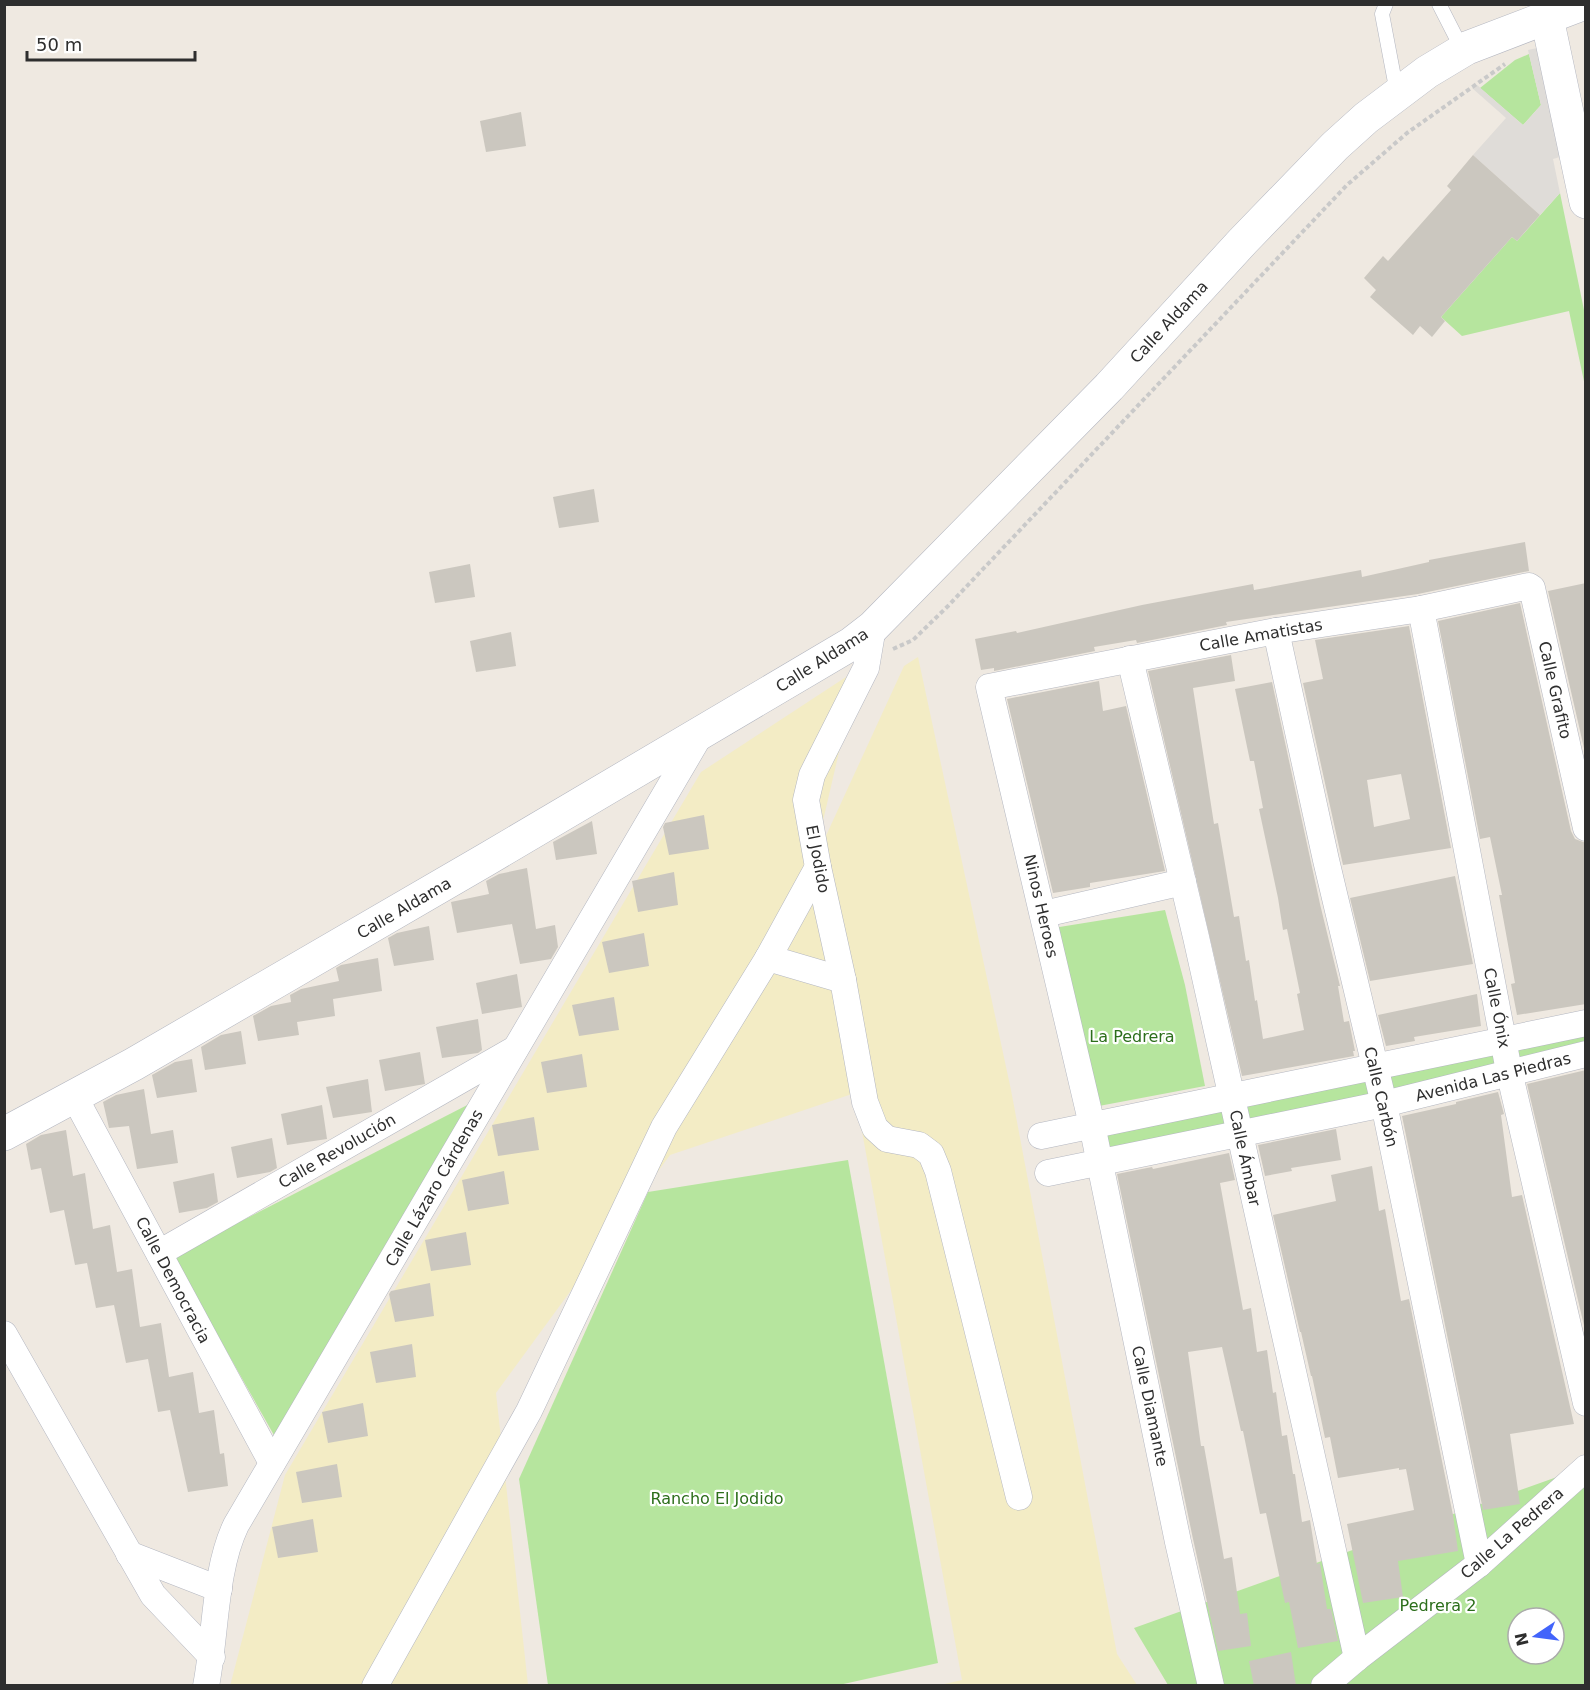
<svg xmlns="http://www.w3.org/2000/svg" width="1590" height="1690" font-family="'DejaVu Sans',sans-serif">
	<style>
		.green { fill: #b6e59e; fill-rule: evenodd }
		.sand { fill: #f3ecc5 }
		.plaza { fill: #dfdcd8 }
		.building { fill: #cbc7bf; fill-rule: evenodd }
		.lines { fill: none; stroke-linecap: round; stroke-linejoin: round }
		.service-casing { stroke: #b4b7c1; stroke-width: 15 }
		.minor-casing { stroke: #b4b7c1; stroke-width: 27 }
		.secondary-casing { stroke: #b4b7c1; stroke-width: 34 }
		.path { stroke: #c9c9c9; stroke-width: 4; stroke-dasharray: 4.5 3; stroke-linecap: butt }
		.service { stroke: #fff; stroke-width: 14 }
		.minor { stroke: #fff; stroke-width: 26 }
		.secondary { stroke: #fff; stroke-width: 33 }
		.labels { text-anchor: middle; dominant-baseline: central; stroke-width: 4.5; stroke-linejoin: round; paint-order: stroke }
		.street-label { font-size: 16px; fill: #2e2e2e; stroke: #fff }
		.park-label { font-size: 16px; fill: #2c6e1b; stroke: #fff }
	</style>
	<rect width="100%" height="100%" fill="#efe9e1"/>
	<g class="green">
		<path d="M1529,54l12,51 -18,20 -43,-37 35,-28z"/>
		<path d="M1560,193l25,122v71l-16,-75 -107,25 -21,-19 71,-80 5,4z"/>
		<path d="M1165,910l20,75 20,101 -122,23 -36,-180z"/>
		<path d="M1585,1032v17l-490,109 -6,-23z"/>
		<path d="M479,1099l-204,338 -102,-181z"/>
		<path d="M848,1160l90,503 -99,22h-291l-29,-206 129,-287z"/>
		<path d="M1585,1467v218h-417l-34,-57zM1518,1618h36v36h-36z"/>
	</g>
	<path class="sand" d="M918,657l93,433 106,564 20,31h-197l22,-5 -107,-587 -185,62 -174,238 32,292 -298,1 55,-211 416,-703 145,-95 9,6 -42,181 91,-198z"/>
	<path class="plaza" d="M1537,48l23,109 -7,2 7,34 -20,22 -67,-60 33,-37 -34,-30 5,-3 46,40 18,-20 -13,-55z"/>
	<g class="building">
		<path d="M521,112l5,34 -40,6 -6,-31z"/>
		<path d="M1473,155l67,60 -23,26 -5,-4 -71,80 4,4 -13,16 -12,-11 -7,9 -43,-38 6,-7 -12,-12 19,-22 5,5 63,-71 -4,-4z"/>
		<path d="M594,489l5,33 -40,6 -6,-31z"/>
		<path d="M1525,542l4,29 -111,23 -192,28 1,3 -90,18 -1,-3 -42,7 1,4 -101,20v-3l-13,2 -6,-31 41,-8 1,2 125,-28 111,-21 1,6 107,-20 1,7 67,-15v-2z"/>
		<path d="M470,564l5,33 -40,6 -6,-31z"/>
		<path d="M1586,583v174l-38,-166z"/>
		<path d="M1520,603l51,228 4,8 11,4v161l-69,11 -6,-31 4,-1 -16,-88h3l-12,-58 -10,2 -42,-218z"/>
		<path d="M1409,626l42,222 -108,17 -40,-182 20,-4 -8,-39zM1401,774l9,45 -36,8 -7,-47z"/>
		<path d="M511,632l5,34 -40,6 -6,-31z"/>
		<path d="M1231,655l4,26 -42,7 21,136 4,-1 16,94 5,-1 7,45 3,-1 6,41 2,-1 6,39 41,-9 -7,-36 3,-1 -13,-64 -4,1 -5,-32 -19,-89 4,-1 -9,-47h-4l-15,-72 37,-7 48,222 20,82h-2l6,36 5,-1 6,30h-2l1,5 -112,20 -94,-405z"/>
		<path d="M1099,681l4,30 23,-5 39,165 -75,12v4l-37,6 -46,-194z"/>
		<path d="M704,815l5,34 -40,6 -6,-28 2,-4z"/>
		<path d="M592,821l5,33 -41,6 -3,-18z"/>
		<path d="M527,868l9,61 19,-4 3,22 -7,12 -31,5 -8,-40 -55,9 -6,-31 38,-8 -3,-13 13,-7z"/>
		<path d="M674,872l4,33 -40,7 -6,-31z"/>
		<path d="M1455,876l18,88 -103,17 -20,-83z"/>
		<path d="M429,926l5,34 -40,6 -6,-28 9,-5z"/>
		<path d="M644,933l5,33 -40,7 -7,-31z"/>
		<path d="M378,958l4,33 -49,8 2,17 -38,6 2,13 -41,6 -5,-25 18,-10 20,-4 -1,-7 11,-6 38,-8 -3,-13 5,-3z"/>
		<path d="M517,974l5,33 -40,7 -6,-31z"/>
		<path d="M1477,994l4,32 -67,11 1,4 -29,5 -8,-31z"/>
		<path d="M614,997l5,33 -40,6 -7,-31z"/>
		<path d="M478,1019l4,31 -4,3 -36,5 -6,-31z"/>
		<path d="M241,1031l5,33 -41,6 -4,-23 20,-12z"/>
		<path d="M420,1052l5,32 -40,7 -6,-31z"/>
		<path d="M582,1054l5,33 -40,6 -6,-31z"/>
		<path d="M192,1059l5,33 -40,6 -5,-23 23,-13z"/>
		<path d="M1586,1070v264l-59,-250z"/>
		<path d="M368,1079l4,33 -39,6 -7,-31z"/>
		<path d="M144,1089l7,45 22,-4 5,33 -41,6 -8,-43 -20,2 -6,-26 13,-7z"/>
		<path d="M1498,1092l6,22 -3,1 11,82 10,-2 52,229 -64,10 10,70 -37,6 -81,-394 54,-12v-2z"/>
		<path d="M322,1105l5,34 -40,6 -6,-31z"/>
		<path d="M534,1117l5,33 -41,6 -6,-31z"/>
		<path d="M1336,1129l5,31 -50,8 1,3 -27,5 -7,-31z"/>
		<path d="M66,1130l7,46 12,-3 8,56 17,-4 7,47 15,-3 8,58 21,-4 8,54 24,-5 6,41 15,-3 6,44 4,-1 4,33 -40,6 -18,-82 -12,2 -10,-53 -22,4 -12,-58 -18,3 -9,-45 -12,2 -11,-55 -14,3 -9,-45 -10,2 -5,-26 15,-9z"/>
		<path d="M272,1138l5,30 -7,4 -33,6 -6,-31z"/>
		<path d="M1229,1153l6,27 -15,3 23,127 8,-2 6,44 10,-2 6,43 3,-1 6,44 5,-1 6,39h2l7,48 8,-2 7,44 3,-1 7,46h4l7,32 -40,7 -9,-46 -4,1 -19,-90 -6,1 -17,-83h-2l-19,-84 -34,5 13,94h3l20,113 8,-2 8,57 7,-1 4,33 -33,5 -25,-112 -76,-365 35,-7 1,2z"/>
		<path d="M1372,1166l7,45 6,-2 16,92 8,-2 44,216 5,36 -60,10 5,36 -40,6 -16,-79 67,-14 -8,-41 -7,1v-2l-61,10 -8,-41 -5,1 -13,-62h-1l-10,-44h-1l-27,-117 63,-14 -5,-26z"/>
		<path d="M504,1171l5,33 -41,7 -6,-31z"/>
		<path d="M214,1173l4,29 -11,6 -28,5 -6,-31z"/>
		<path d="M466,1232l5,33 -40,6 -6,-31z"/>
		<path d="M430,1283l4,33 -39,6 -6,-28 2,-3z"/>
		<path d="M412,1344l4,33 -40,6 -6,-31z"/>
		<path d="M363,1403l5,33 -40,7 -6,-31z"/>
		<path d="M337,1464l5,33 -40,6 -6,-31z"/>
		<path d="M313,1519l5,33 -40,6 -6,-31z"/>
		<path d="M1291,1652l5,34h-42l-5,-25z"/>
	</g>
	<g class="lines">
		<defs>
			<g id="service">
				<path d="M1386,4l-4,10 15,79"/>
				<path d="M1439,4l24,47"/>
			</g>
			<g id="minor">
				<path d="M1421,609l88,462 77,332"/>
				<path d="M873,627l-7,41 -54,107 -6,25 12,67 25,113 22,122 10,26 12,11 32,6 12,9 7,17 81,326"/>
				<path d="M1276,631l50,229 58,244 95,460"/>
				<path d="M1130,659l66,278 161,721"/>
				<path d="M1044,914l139,-32"/>
				<path d="M768,958l75,22"/>
				<path d="M74,1096l198,367"/>
				<path d="M1041,1136c181,-38 363,-74 545,-113"/>
				<path d="M1048,1173l336,-69 202,-50"/>
				<path d="M159,1253l356,-204"/>
				<path d="M4,1334l149,261 59,62"/>
				<path d="M129,1554l90,35"/>
				<path d="M206,1686c10,-51 8,-115 30,-161l464,-790"/>
				<path d="M375,1686l154,-275 135,-284 104,-169 50,-91"/>
				<path d="M1211,1686l-33,-144 -86,-417 -103,-438 287,-56 145,-22 108,-23 3,2 54,240"/>
				<path d="M1324,1686l33,-28 122,-94 107,-96"/>
			</g>
			<g id="secondary">
				<path d="M1547,18l39,184"/>
				<path d="M4,1134l130,-70 353,-205 364,-215 22,-17 236,-240 134,-146 92,-95 31,-28 61,-46 40,-24 115,-44"/>
			</g>
		</defs>
		<use href="#service" class="service-casing"/>
		<use href="#minor" class="minor-casing"/>
		<use href="#secondary" class="secondary-casing"/>
		<path class="path" d="M893,649l20,-9 35,-34 399,-421 60,-52 98,-69"/>
		<use href="#service" class="service"/>
		<use href="#minor" class="minor"/>
		<use href="#secondary" class="secondary"/>
	</g>
	<g class="labels">
		<g class="street-label">
			<text transform="translate(1169 322) rotate(-47)">Calle Aldama</text>
			<text transform="translate(1261 635) rotate(-10)">Calle Amatistas</text>
			<text transform="translate(822 660) rotate(-32)">Calle Aldama</text>
			<text transform="translate(1555 690) rotate(77)">Calle Grafito</text>
			<text transform="translate(818 859) rotate(79)">El Jodido</text>
			<text transform="translate(1041 906) rotate(77)">Ninos Heroes</text>
			<text transform="translate(404 908) rotate(-30)">Calle Aldama</text>
			<text transform="translate(1497 1008) rotate(79)">Calle Ónix</text>
			<text transform="translate(1493 1077) rotate(-14)">Avenida Las Piedras</text>
			<text transform="translate(1381 1097) rotate(77)">Calle Carbón</text>
			<text transform="translate(337 1151) rotate(-30)">Calle Revolución</text>
			<text transform="translate(1245 1158) rotate(78)">Calle Ámbar</text>
			<text transform="translate(434 1188) rotate(-60)">Calle Lázaro Cárdenas</text>
			<text transform="translate(173 1280) rotate(62)">Calle Democracia</text>
			<text transform="translate(1150 1406) rotate(78)">Calle Diamante</text>
			<text transform="translate(1512 1533) rotate(-41)">Calle La Pedrera</text>
		</g>
		<g class="park-label">
			<text x="1132" y="1036">La Pedrera</text>
			<text x="717" y="1498">Rancho El Jodido</text>
			<text x="1438" y="1605">Pedrera 2</text>
		</g>
	</g>
	<rect width="1590" height="1690" fill="none" stroke="#2e2e2e" stroke-width="12"/>
	<g transform="translate(1536 1636) rotate(257)"><circle r="28" fill="#ffffff" stroke="#ababab" stroke-width="1.5"/>
	<path d="M0-4.5L10 22L0 15L-10 22Z" fill="#4264fb"/>
	<text y="-9" font-size="16" font-weight="bold" text-anchor="middle" fill="#2e2e2e">N</text>
	</g>
	<path d="M27 51v9h168v-9" fill="none" stroke="#2e2e2e" stroke-width="3"/>
	<text x="36" y="51" font-size="18" fill="#2e2e2e" stroke="#ffffff" stroke-width="4.5" paint-order="stroke">50 m</text>
</svg>
